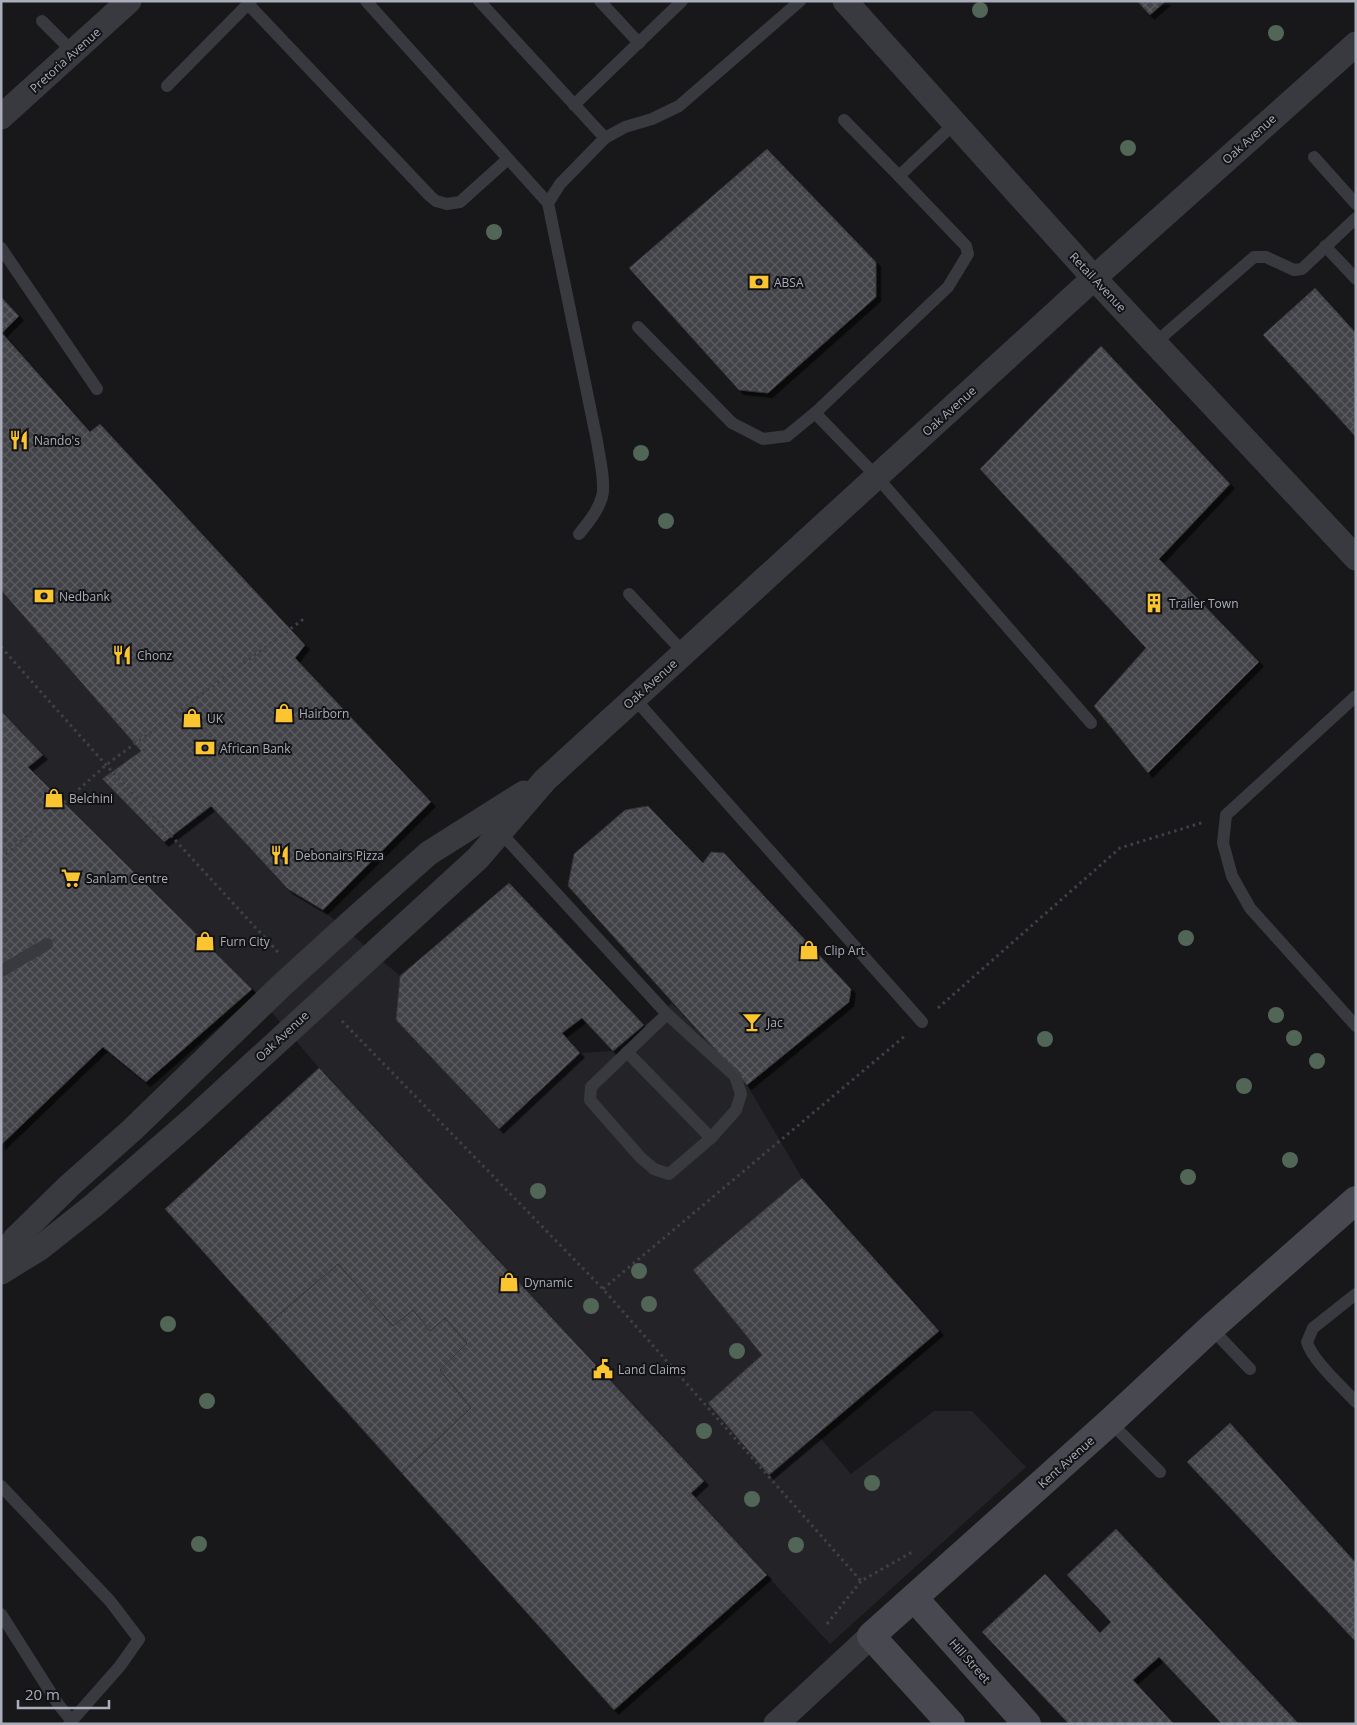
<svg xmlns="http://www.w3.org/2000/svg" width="1357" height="1725" font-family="'Open Sans',sans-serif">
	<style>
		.built { fill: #242428 }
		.building { fill: url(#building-cross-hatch); stroke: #323237; filter: url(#shadow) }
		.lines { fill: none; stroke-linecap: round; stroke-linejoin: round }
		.path { stroke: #3f4147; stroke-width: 3; stroke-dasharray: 2.5 4; stroke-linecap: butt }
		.lane { stroke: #393a40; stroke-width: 12 }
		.street { stroke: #393a40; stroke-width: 25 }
		.secondary { stroke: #474850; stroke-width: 28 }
		.tree { fill: #516656 }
		.labels { text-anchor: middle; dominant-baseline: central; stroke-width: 4; stroke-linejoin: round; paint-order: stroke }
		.street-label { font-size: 12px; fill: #aaaebb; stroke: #131316 }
		.poi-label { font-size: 12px; fill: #aaaebb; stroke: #131316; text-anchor: start }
	</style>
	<defs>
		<pattern id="building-cross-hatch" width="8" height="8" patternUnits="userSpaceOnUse" patternTransform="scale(1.25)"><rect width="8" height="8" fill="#424348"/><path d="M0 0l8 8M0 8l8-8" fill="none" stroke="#5b5c60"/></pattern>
		<filter id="shadow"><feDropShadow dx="4.5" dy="4.5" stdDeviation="0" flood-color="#0009"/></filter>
	</defs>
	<rect width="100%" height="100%" fill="#18181b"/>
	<path class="built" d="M1,590l140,161 -39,29 62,62 47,-36 77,83 35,21 77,66 99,152 81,-75 33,-2 59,-48 75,82 55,93 -109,92 69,85 -54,48 61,72 48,-41 34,40 83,-63h38l54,56 -196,177 -139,-151 13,-12 -385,-413 -67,-79 -224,-222 14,-12 -41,-44z"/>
	<g class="building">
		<path d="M1137,1h29l-16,14z"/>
		<path d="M767,149l109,113v35l-108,96 -29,-3 -110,-122z"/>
		<path d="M1315,288l41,45v104l-93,-102z"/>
		<path d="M1,297l18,19 -17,17 88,99 10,-8 205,221 -10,13 136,144 -108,108 -35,-21 -77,-83 -47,36 -62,-63 39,-28 -140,-161z"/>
		<path d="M1101,346l129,138 -71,75 100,103 -111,111 -54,-67 52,-58 -166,-179z"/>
		<path d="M1,711l42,44 -15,12 224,222 -106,93 -43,-35 -102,98z"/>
		<path d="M648,806l55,57 8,-11 13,1 127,136 -2,13 -102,83 -179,-199 6,-32 51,-44z"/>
		<path d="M509,883l135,142 -31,26 -31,-33 -20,15 18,20 -81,76 -103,-109 4,-44z"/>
		<path d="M319,1068l385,413 -13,12 76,82 -153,135 -449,-501z"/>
		<path d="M802,1178l137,153 -170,144 -61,-72 54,-48 -69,-85z"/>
		<path d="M338,1264l55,62 20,-16 17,21 15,-13 22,25 -27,27 31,38 -69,65 -134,-149z"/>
		<path d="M1230,1423l126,140v79l-169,-180z"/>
		<path d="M1116,1529l183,195h-77l-63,-67 -26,23 41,44h-105l-87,-92 63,-58 55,59 11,-11 -44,-47z"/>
	</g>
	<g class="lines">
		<g class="path">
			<path d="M1,647l105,118 172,187"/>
			<path d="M1,859l105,-94 199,-147"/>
			<path d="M938,1008l182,-160 84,-26"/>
			<path d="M342,1021l261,268 258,292 53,-30"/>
			<path d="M603,1289l303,-254"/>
			<path d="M827,1624l34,-43"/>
		</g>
		<g class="lane">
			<path d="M366,1l182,202"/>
			<path d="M479,1l126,137"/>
			<path d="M600,1l39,42"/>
			<path d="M248,4l182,192 6,5 11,3 13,-2 48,-43"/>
			<path d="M42,21l32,32"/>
			<path d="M167,86l84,-85"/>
			<path d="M574,105l108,-104"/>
			<path d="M844,120l55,56 56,-53"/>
			<path d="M1314,157l42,47"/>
			<path d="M1325,246l31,33"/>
			<path d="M1,248l96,141"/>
			<path d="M638,327l94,96 31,16 24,-3 28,-23 133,-126 20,-33 -2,-8 -67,-70"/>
			<path d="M1155,343l99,-86h12l28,13 8,-1 54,-51"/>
			<path d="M815,413l62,64 214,246"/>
			<path d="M579,534c9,-11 19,-23 23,-37 4,-13 -3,-42 -5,-56l-49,-238 12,-19 45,-46 20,-11 27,-8 27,-13 121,-105"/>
			<path d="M629,594l55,59"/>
			<path d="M1356,696l-130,119 -3,28 9,33 18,32 106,118"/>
			<path d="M634,698l288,324"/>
			<path d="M500,832l167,182 68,62 6,18 -5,16 -25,28 -42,36 -15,-5 -14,-12 -50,-57 1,-13 76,-73"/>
			<path d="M1,971l46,-27"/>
			<path d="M627,1052l84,86"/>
			<path d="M1356,1294l-43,34 -6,14c5,18 35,45 49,60"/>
			<path d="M1211,1328l39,41"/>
			<path d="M1110,1422l50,50"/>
			<path d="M1,1486l109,115 29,38 -19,27 -51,58"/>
			<path d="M1,1614l57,90 13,16"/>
		</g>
		<g class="street">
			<path d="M845,1l249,277 262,280"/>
			<path d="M1,117l128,-116"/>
			<path d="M1,1259l14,-20 54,-53 63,-56 150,-145 77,-70 70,-62 95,-60"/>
			<path d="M1,1272l39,-24 53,-42 100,-87 285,-261 67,-78 549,-502 262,-234"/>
			<path d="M776,1724l95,-88"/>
		</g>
		<g class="secondary">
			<path d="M914,1598l113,126"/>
			<path d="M951,1724l-80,-88 239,-214 101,-94 145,-128"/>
		</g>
	</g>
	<g class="tree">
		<circle cx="980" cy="10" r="8"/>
		<circle cx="1276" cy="33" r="8"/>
		<circle cx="1128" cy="148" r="8"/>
		<circle cx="494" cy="232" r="8"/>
		<circle cx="641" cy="453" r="8"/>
		<circle cx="666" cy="521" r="8"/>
		<circle cx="1186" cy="938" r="8"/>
		<circle cx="1276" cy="1015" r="8"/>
		<circle cx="1294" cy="1038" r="8"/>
		<circle cx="1045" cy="1039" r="8"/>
		<circle cx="1317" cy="1061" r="8"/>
		<circle cx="1244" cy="1086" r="8"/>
		<circle cx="1290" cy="1160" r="8"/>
		<circle cx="1188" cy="1177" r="8"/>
		<circle cx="538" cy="1191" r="8"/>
		<circle cx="639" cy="1271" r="8"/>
		<circle cx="649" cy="1304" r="8"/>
		<circle cx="591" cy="1306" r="8"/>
		<circle cx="168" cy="1324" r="8"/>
		<circle cx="737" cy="1351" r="8"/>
		<circle cx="207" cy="1401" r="8"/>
		<circle cx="704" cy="1431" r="8"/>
		<circle cx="872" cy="1483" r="8"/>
		<circle cx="752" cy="1499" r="8"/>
		<circle cx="199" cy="1544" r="8"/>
		<circle cx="796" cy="1545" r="8"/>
	</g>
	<defs>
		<symbol id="bank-bare" viewBox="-9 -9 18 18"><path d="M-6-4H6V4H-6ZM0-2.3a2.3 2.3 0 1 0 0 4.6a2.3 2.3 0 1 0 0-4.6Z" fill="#fac531" stroke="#131316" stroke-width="2.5" paint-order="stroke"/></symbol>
		<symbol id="restaurant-bare" viewBox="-9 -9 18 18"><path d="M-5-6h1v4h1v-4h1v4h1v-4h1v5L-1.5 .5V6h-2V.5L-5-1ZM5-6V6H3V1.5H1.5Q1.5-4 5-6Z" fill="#fac531" stroke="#131316" stroke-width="2.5" paint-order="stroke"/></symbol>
		<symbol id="building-bare" viewBox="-9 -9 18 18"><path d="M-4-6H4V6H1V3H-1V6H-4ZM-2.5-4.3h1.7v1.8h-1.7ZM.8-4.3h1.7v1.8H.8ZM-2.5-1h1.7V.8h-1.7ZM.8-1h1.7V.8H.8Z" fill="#fac531" stroke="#131316" stroke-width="2.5" paint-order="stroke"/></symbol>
		<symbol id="shop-bare" viewBox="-9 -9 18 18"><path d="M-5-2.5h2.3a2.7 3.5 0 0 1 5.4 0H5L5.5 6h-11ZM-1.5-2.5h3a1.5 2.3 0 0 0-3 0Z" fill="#fac531" stroke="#131316" stroke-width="2.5" paint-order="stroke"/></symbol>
		<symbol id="supermarket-bare" viewBox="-9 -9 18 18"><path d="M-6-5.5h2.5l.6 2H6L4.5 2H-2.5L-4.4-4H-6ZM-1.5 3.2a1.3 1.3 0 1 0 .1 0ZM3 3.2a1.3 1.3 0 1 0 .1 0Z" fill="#fac531" stroke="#131316" stroke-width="2.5" paint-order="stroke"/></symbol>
		<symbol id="bar-bare" viewBox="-9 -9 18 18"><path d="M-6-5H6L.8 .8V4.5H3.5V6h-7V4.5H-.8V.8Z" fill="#fac531" stroke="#131316" stroke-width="2.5" paint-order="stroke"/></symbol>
		<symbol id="civic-bare" viewBox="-9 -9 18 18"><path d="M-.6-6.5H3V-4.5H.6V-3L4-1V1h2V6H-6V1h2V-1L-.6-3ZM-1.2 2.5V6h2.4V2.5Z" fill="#fac531" stroke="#131316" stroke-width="2.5" paint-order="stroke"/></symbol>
	</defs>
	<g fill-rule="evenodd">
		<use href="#bank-bare" x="745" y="268" width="28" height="28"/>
		<use href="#restaurant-bare" x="5" y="426" width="28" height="28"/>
		<use href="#bank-bare" x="30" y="582" width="28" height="28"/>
		<use href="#building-bare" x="1140" y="589" width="28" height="28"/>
		<use href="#restaurant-bare" x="108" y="641" width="28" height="28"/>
		<use href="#shop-bare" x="270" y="699" width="28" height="28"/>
		<use href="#shop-bare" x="178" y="704" width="28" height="28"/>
		<use href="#bank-bare" x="191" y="734" width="28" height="28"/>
		<use href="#shop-bare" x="40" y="784" width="28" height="28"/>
		<use href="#restaurant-bare" x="266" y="841" width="28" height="28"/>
		<use href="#supermarket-bare" x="57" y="864" width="28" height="28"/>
		<use href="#shop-bare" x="191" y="927" width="28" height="28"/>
		<use href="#shop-bare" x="795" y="936" width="28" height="28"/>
		<use href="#bar-bare" x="738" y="1008" width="28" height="28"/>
		<use href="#shop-bare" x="495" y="1268" width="28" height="28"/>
		<use href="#civic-bare" x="589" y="1355" width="28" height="28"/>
	</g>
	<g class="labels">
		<g class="street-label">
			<text transform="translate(65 60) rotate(-42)">Pretoria Avenue</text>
			<text transform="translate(1249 139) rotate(-42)">Oak Avenue</text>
			<text transform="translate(1098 282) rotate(47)">Retail Avenue</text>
			<text transform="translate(949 411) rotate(-42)">Oak Avenue</text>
			<text transform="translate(650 684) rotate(-42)">Oak Avenue</text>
			<text transform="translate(282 1036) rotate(-43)">Oak Avenue</text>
			<text transform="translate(1066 1462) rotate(-42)">Kent Avenue</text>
			<text transform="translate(970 1661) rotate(48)">Hill Street</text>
		</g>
		<g class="poi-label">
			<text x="774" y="282">ABSA</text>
			<text x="34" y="440">Nando's</text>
			<text x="59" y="596">Nedbank</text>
			<text x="1169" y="603">Trailer Town</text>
			<text x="137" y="655">Chonz</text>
			<text x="299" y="713">Hairborn</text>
			<text x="207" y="718">UK</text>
			<text x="220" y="748">African Bank</text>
			<text x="69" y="798">Belchini</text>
			<text x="295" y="855">Debonairs Pizza</text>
			<text x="86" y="878">Sanlam Centre</text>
			<text x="220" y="941">Furn City</text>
			<text x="824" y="950">Clip Art</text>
			<text x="767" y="1022">Jac</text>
			<text x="524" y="1282">Dynamic</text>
			<text x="618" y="1369">Land Claims</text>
		</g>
	</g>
	<rect width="1357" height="1725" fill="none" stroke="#aaaebb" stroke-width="5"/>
	<path d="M18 1700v8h91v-8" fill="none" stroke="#aaaebb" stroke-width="2.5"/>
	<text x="25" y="1700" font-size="15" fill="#aaaebb" stroke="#131316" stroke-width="4" paint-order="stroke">20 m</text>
</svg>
